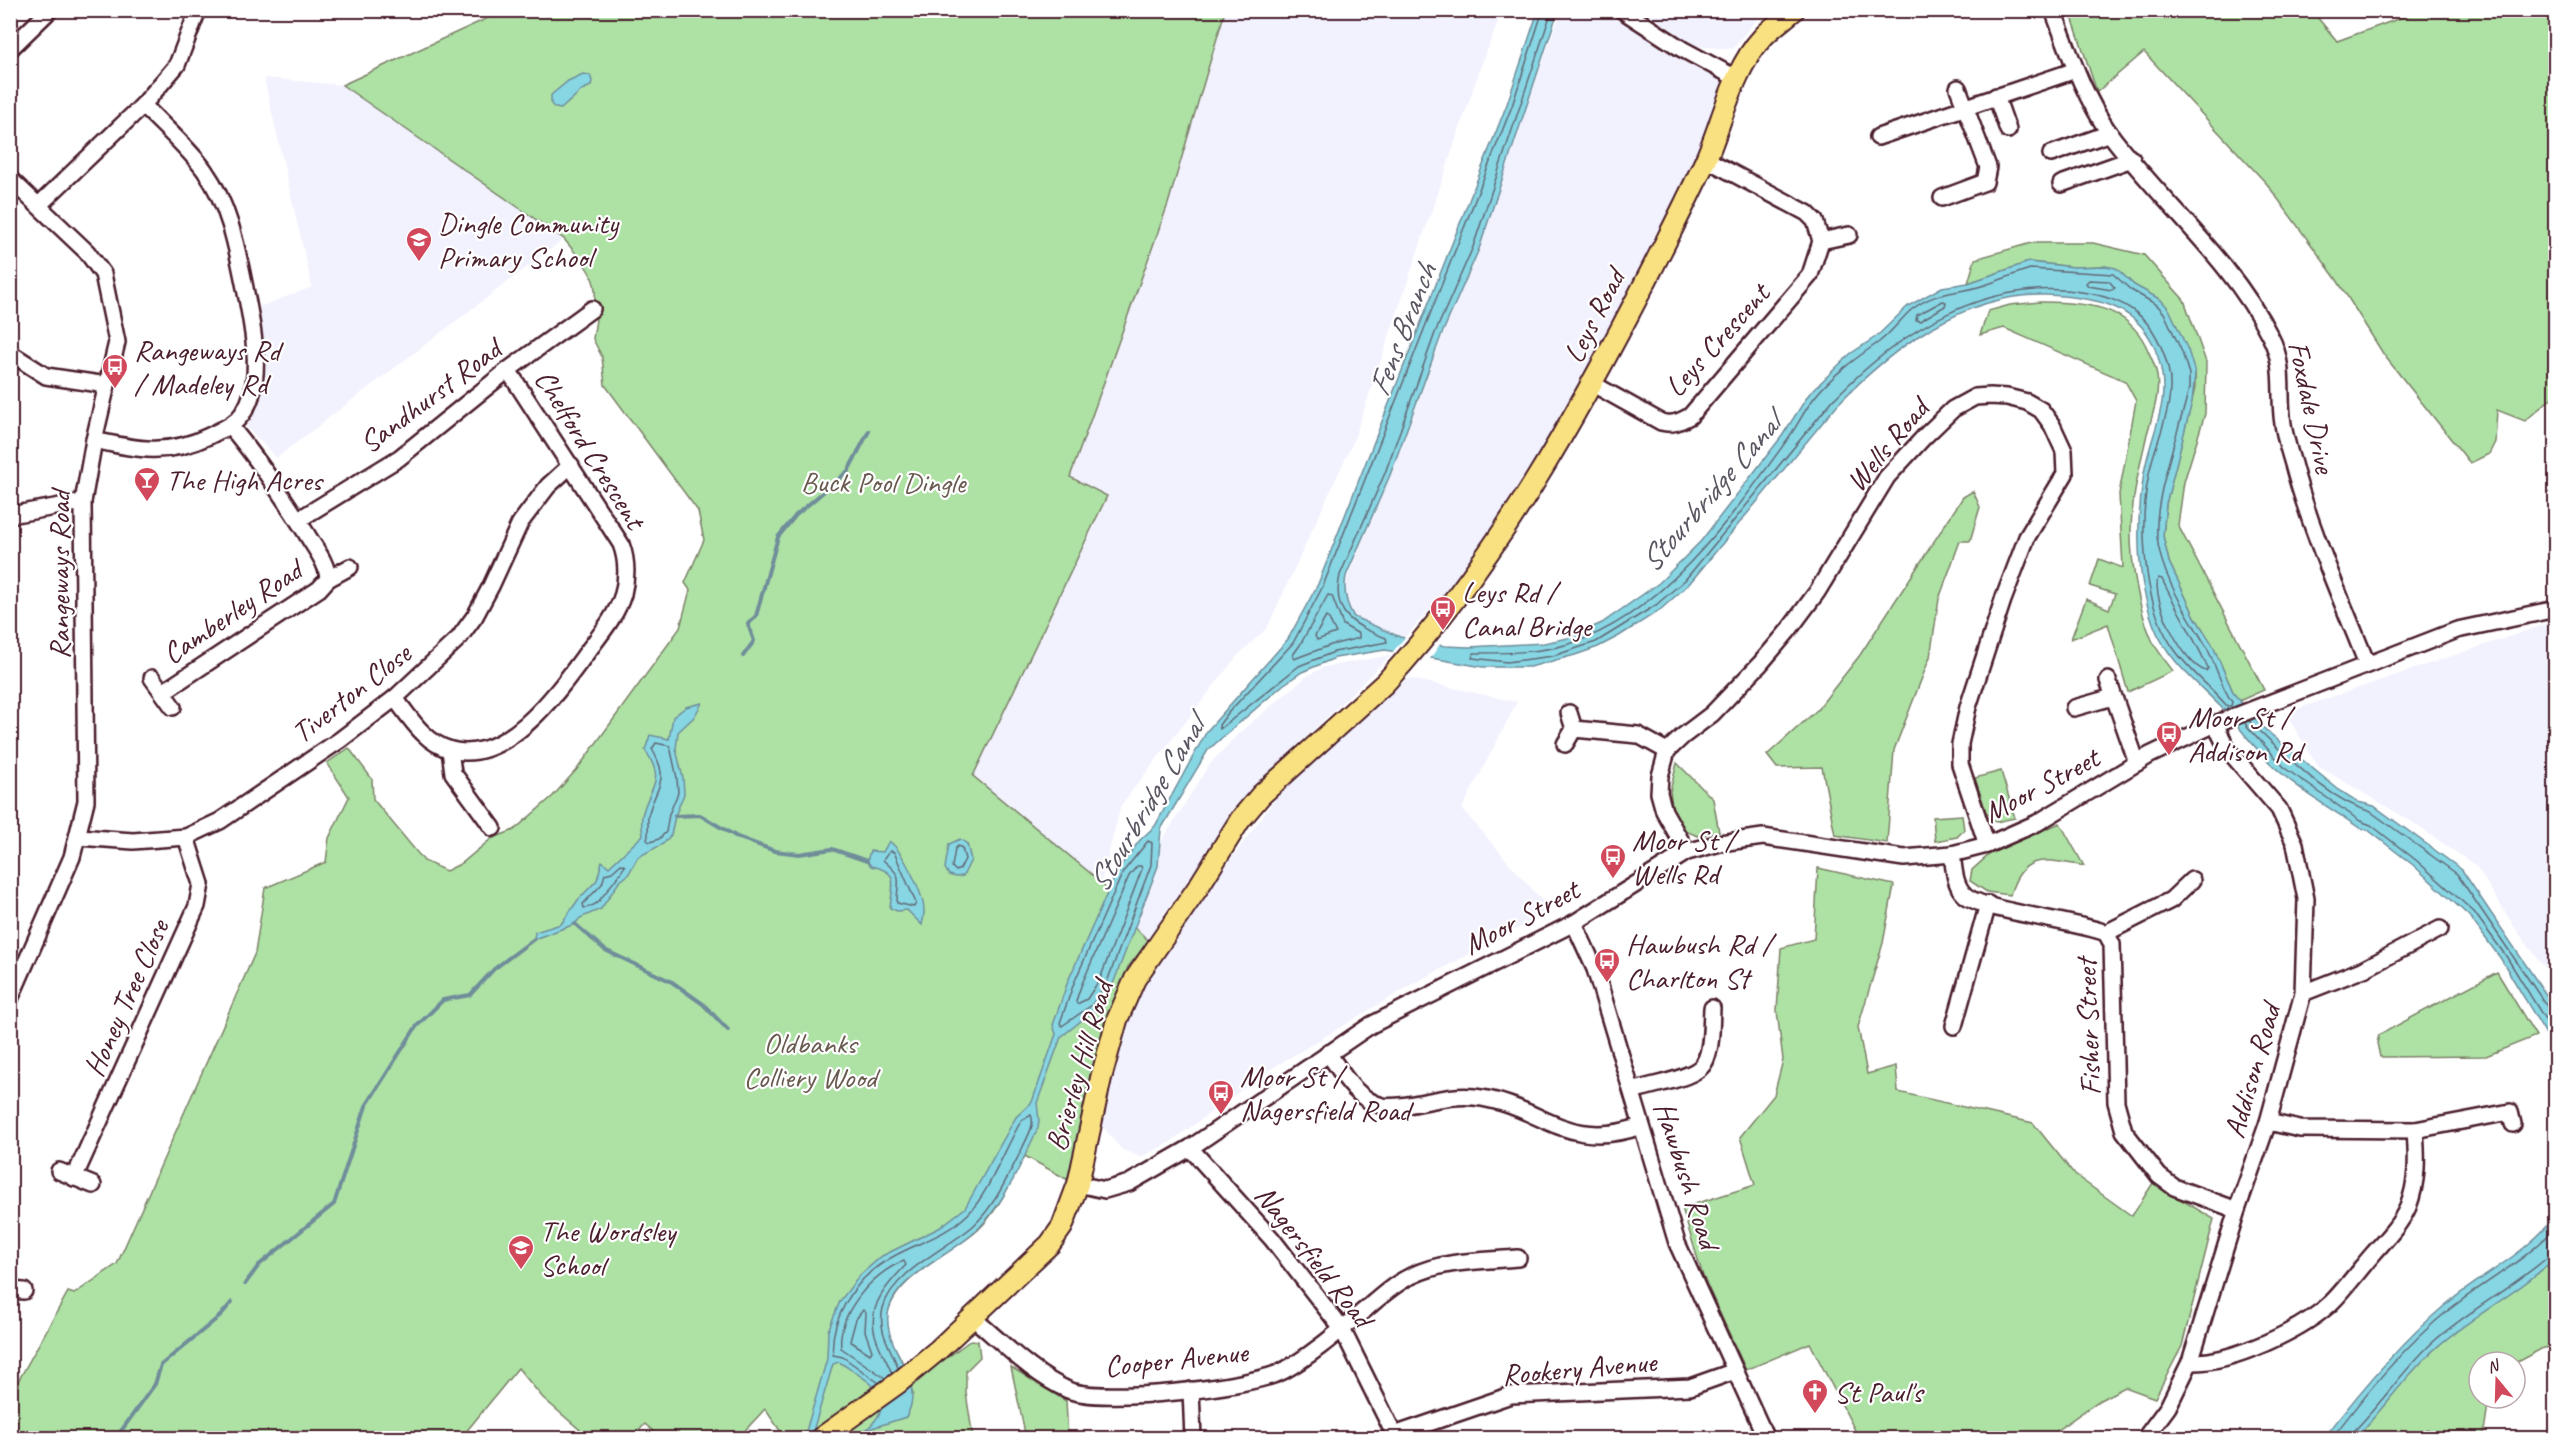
<svg xmlns="http://www.w3.org/2000/svg" width="2566" height="1449" font-family="Caveat,sans-serif">
	<style>
		.built { fill: #f1f2fe }
		.green { fill: #ade2a4; stroke: #7c8068; stroke-width: 1.5 }
		.water { fill: #87d6e4; stroke: #6f8d9a; stroke-width: 1.5 }
		.pier { fill: #fff }
		.lines { fill: none; stroke-linecap: round; stroke-linejoin: round }
		.shore { stroke: #626875; stroke-width: 1.5 }
		.stream { stroke: #6f8d9a; stroke-width: 4 }
		.minor-casing { stroke: #4a1f2b; stroke-width: 20 }
		.major-casing { stroke: #4a1f2b; stroke-width: 24 }
		.minor { stroke: #fff; stroke-width: 15 }
		.major { stroke: #f9e181; stroke-width: 20 }
		.labels { text-anchor: middle; dominant-baseline: central; stroke-width: 4.5; stroke-linejoin: round; paint-order: stroke }
		.poi-label { font-size: 30px; fill: #4a1f2b; stroke: #fff; text-anchor: start }
		.street-label { font-size: 30px; fill: #4a1f2b; stroke: #fff }
		.park-label { font-size: 30px; fill: #685a4f; stroke: #fff }
		.water-label { font-size: 32px; font-style: italic; fill: #5c5662; stroke: #fff }
	</style>
	<rect width="100%" height="100%" fill="#fff"/>
	<filter id="ink" filterUnits="userSpaceOnUse"><feTurbulence type="fractalNoise" baseFrequency=".0167" numOctaves="2"/><feDisplacementMap in="SourceGraphic" scale="12" xChannelSelector="R" yChannelSelector="G"/><feConvolveMatrix kernelMatrix="1 2 1 2 8 2 1 2 1" color-interpolation-filters="sRGB"/></filter>
	<g filter="url(#ink)">
		<g class="built">
			<path d="M1225,11h277l-21,55 -128,376 -86,186 -30,28 -116,149 -20,77 -128,-106 134,-280 -37,-18 98,-274z"/>
			<path d="M1561,11h59l45,35 64,37 -54,120 -65,133 -80,135 -62,95 -62,70 -6,1 -19,-6 -25,-13 -9,-17 -3,-15 64,-156z"/>
			<path d="M1645,11h118l-30,38 -40,-3z"/>
			<path d="M264,78l78,7 222,154 -288,219 -29,-31 9,-22 5,-46 -2,-52 53,-20z"/>
			<path d="M2552,622l4,8 -1,351 -38,-50 -41,-65 -67,-46 -91,-54 -33,-53z"/>
			<path d="M1391,655l-120,116 -107,142 -15,28 -15,-14 23,-61 1,-19 51,-82 29,-31 69,-58 17,-9z"/>
			<path d="M1408,678l109,24 -55,107 89,102 -140,74 -142,85 -103,75 -26,12 -19,-8 -22,-27 26,-102 28,-54 136,-186z"/>
		</g>
		<g class="green">
			<path d="M503,11h722l-57,193 -98,273 37,19 -134,280 128,106 33,45 15,14 -21,26 -18,45 -40,169 -45,-25c-14,25 -26,54 -47,74 -27,25 -97,52 -91,98 2,12 12,25 17,38l-31,20 -54,42 -36,7 -18,-26 -27,29h-77l-16,-14 -13,14h-48l3,-2 -44,-38 -25,-30 -57,70h-450v-44l57,-102 6,2 43,-30 138,-311 10,-65 61,-26 3,-24 20,-41 -22,-34 22,-15 23,31 1,20 51,62 22,10 16,-8 29,-24 23,-9 39,-34 25,-28 102,-140 10,-38 -5,-7 19,-43 -6,-29 -93,-126 -3,-28 -9,-18 3,-20 -4,-10c12,-29 -11,-48 -28,-70l-222,-154z"/>
			<path d="M2070,11h242l25,30 83,-30h132l4,13 -1,371 -30,26 -28,-11 -2,32 -6,12 -19,9 -86,-108 -47,-75 -70,-96 -123,-132 -47,40z"/>
			<path d="M2031,243h62l51,12 40,45 22,62 -1,52 -21,68 -6,43 86,165 -25,11 -5,-7 -22,-50 -17,-27 -26,-55 -6,-26 3,-32 29,-116v-15l-34,-73 -27,-15 -12,-11 -17,-8 -31,1 -45,-5 -61,21 7,-24z"/>
			<path d="M2040,302c43,1 85,1 106,44 4,10 10,19 11,30 3,19 -5,40 -10,58 -7,31 -15,62 -16,94 -1,32 8,83 21,112 5,11 14,21 21,31l-45,21 -20,-68 -37,15 15,-40 23,10 6,-15 -25,-8 9,-27 24,9 -4,-74 17,-93 -11,-20 -121,-53 -24,7 8,-24 22,-6z"/>
			<path d="M1973,491l7,16 -10,34h-10l-21,58 -9,58 -36,93 -7,93 -52,-8 -13,-68 -45,1 -10,-13 50,-45 43,-55 103,-158z"/>
			<path d="M1677,763l36,36 6,33 -21,4 -13,-5 -12,-19 -3,-21z"/>
			<path d="M2001,771l14,47 -19,4 -10,-10 -11,-34z"/>
			<path d="M1962,815l2,15 -7,7 -22,4 -2,-24z"/>
			<path d="M2060,823l24,43c-36,-6 -61,-16 -74,29l-23,-3 -17,-11 2,-11 19,-17z"/>
			<path d="M1818,868l76,17 -11,58 -25,84 9,47 29,-8 2,26 135,31 42,52 57,41 21,-33 61,36 -32,127 -27,52 -30,-11 -25,13 -54,38h-187l-49,-95 -64,27 -43,-94 -21,-68 73,-23 -15,-48 34,-42 9,-35 -6,-49 4,-63 33,-9z"/>
			<path d="M2497,972l39,64 -50,20 -106,1 -3,-14 2,-8z"/>
			<path d="M2555,1258v89l-12,1 -28,15 -36,-1v36h10l-6,40h-37l-19,-9 -7,9h-46l-12,-7c28,-33 55,-69 89,-96 34,-27 73,-47 104,-77z"/>
			<path d="M971,1340l7,1 2,16 -14,14v22l7,45h-132l42,-37 -1,12 -14,16 45,-35 -3,-9z"/>
			<path d="M1011,1367l55,34 2,37h-42z"/>
		</g>
		<g class="water">
			<path d="M1538,11h20l-79,238 -38,87 -51,139 -44,101c-3,15 0,28 8,41l46,20 45,9 24,1 75,-4 24,-5 34,-15 57,-40 42,-42 81,-105 27,-42 41,-40 27,-18 31,-30 34,-19 26,-4 61,-21 45,5 31,-1 11,2 18,17 27,15 8,9 19,41 7,23 -3,29 -26,102 -3,32 6,26 26,55 17,27 22,50 33,37 72,59 19,12 16,4 88,64 93,138v41l-54,-90 -32,-43 -56,-51 -45,-35 -10,-3c-30,-20 -62,-39 -88,-64 -18,-18 -33,-39 -50,-57 -25,-25 -53,-47 -66,-80 -17,-46 -18,-99 -11,-146 3,-27 15,-52 19,-78 3,-20 0,-37 -8,-56 -20,-44 -65,-49 -108,-51 -81,-3 -156,55 -209,110l-148,179 -29,26 -41,26 -21,11 -23,8 -45,12h-47l-98,-17 -50,8 -33,14 -19,13 -75,65 -47,79 -3,37 -45,118 -17,25 -35,28 -24,66 2,17 -1,8c-16,34 -32,72 -58,99 -23,26 -81,46 -91,82 -10,38 40,69 17,108l-40,13c37,-33 2,-49 -27,-68l-6,2 -22,74h-7l23,-79 1,-28 12,-30 20,-26 22,-19 57,-28 26,-20 51,-91 16,-15 24,-68 -3,-9 15,-44 50,-112 22,-29 15,-14 52,-95 81,-92 30,-55 189,-480z"/>
			<path d="M583,74l7,1 2,6 -1,5 -9,4 -21,19 -6,-1 -4,-4v-9l17,-14z"/>
			<path d="M702,703l-8,14 -16,15 -2,17 7,29 1,16 -9,22 -4,19 -8,9 -25,13 -10,18 -9,7 -18,27 -21,9 -5,6 -41,15 1,-7 26,-8 17,-24 19,-20 5,-19 7,6 34,-32c-1,-6 -2,-13 -1,-19 7,-31 25,-33 3,-66l5,-15 19,4 4,-22 13,-10z"/>
			<path d="M960,839l7,5 4,16 -8,16 -7,1 -7,-2 -4,-7 4,-24z"/>
			<path d="M889,841c13,9 35,53 35,70 0,5 -1,10 -2,14l-15,-15 -10,1 -7,-3c2,-24 11,-36 -19,-42l-4,-5 3,-10 13,1z"/>
			<path d="M2555,1217v41c-35,34 -80,56 -117,88 -31,27 -54,63 -83,92h-31c36,-47 75,-94 120,-132 37,-31 81,-51 111,-89z"/>
		</g>
		<path class="pier" d="M1406,636l35,7 -12,17 -38,-6z"/>
		<g class="lines">
			<g class="shore">
				<path d="M1543,10l-31,96 -189,480 -30,57 -65,70 -9,12 1,4 79,-63 35,-14 53,-10 -1,-4c-32,-13 -55,-23 -46,-63l45,-102 50,-140 38,-86 79,-237"/>
				<path d="M2030,269l83,5 18,16 26,15 7,8 18,39 7,22v14c-9,41 -35,108 -32,148 3,38 29,76 48,108 10,18 15,41 27,58l-1,4h-4c-18,-21 -40,-37 -55,-60 -31,-46 -34,-133 -20,-185 8,-29 24,-62 16,-93 -11,-45 -35,-67 -80,-75 -102,-18 -187,37 -256,108l-147,179 -29,25 -60,37 -43,14 -46,6 -35,-4 2,-5c32,0 64,0 95,-9 93,-28 164,-129 218,-204 10,-14 17,-29 27,-42 18,-23 42,-40 65,-56 12,-9 21,-22 32,-32 21,-16 35,-16 59,-21 20,-4 40,-14 60,-20z"/>
				<path d="M2089,280l20,1 6,7 -3,2 -24,-4 -2,-3z"/>
				<path d="M1943,301l3,1 -1,4 -25,15 -4,-1 1,-5z"/>
				<path d="M2158,578l4,1c14,30 32,58 46,89l-2,3c-22,-5 -55,-72 -48,-93z"/>
				<path d="M1328,595l4,1 11,29 16,9v4l-28,7 -37,14 -1,-4 7,-10z"/>
				<path d="M1326,617l3,2 7,14 -19,7 -2,-4z"/>
				<path d="M2249,721c36,32 75,77 122,91l86,62 91,134 8,3"/>
				<path d="M2245,722l1,3 40,44 74,52 11,4 46,36 57,51 32,44 50,81"/>
				<path d="M656,743l14,3 7,32 1,15 -9,21 -3,18 -7,7 -9,3 -3,-2c3,-8 0,-16 1,-24 8,-31 23,-34 4,-67z"/>
				<path d="M1148,841l4,2 -1,22 -44,117 -15,23 -30,21 -2,-3 14,-40 49,-111z"/>
				<path d="M958,846l4,2 3,11 -5,10 -4,2 -4,-4 3,-18z"/>
				<path d="M890,851l4,1 22,51 -2,4 -17,-4c0,-26 8,-24 -14,-43z"/>
				<path d="M621,864l4,2c-1,2 -24,33 -27,36 -4,4 -10,5 -14,6l-1,-4 19,-20 3,-10 7,-2z"/>
				<path d="M1137,866h4l1,3 -42,110 -13,20 -10,5 -1,-3 5,-15 48,-110z"/>
				<path d="M863,1310l3,3 -1,18 7,20 -2,3 -20,-13 6,-22z"/>
				<path d="M885,1378l-44,-30c-4,-34 32,-76 63,-87l2,4c-17,18 -37,38 -32,65 2,15 13,29 18,44"/>
				<path d="M879,1383l-36,-26 -10,-2c-4,-35 22,-75 51,-93 27,-18 60,-24 84,-48 20,-20 38,-67 53,-93l10,-6c5,10 -5,24 -9,34 -13,25 -27,57 -49,77 -25,22 -81,46 -90,82 -6,24 8,39 15,60"/>
				<path d="M2332,1438c34,-45 73,-93 118,-129 35,-28 76,-48 106,-82"/>
				<path d="M2351,1438l2,-6c28,-28 50,-62 79,-89 36,-33 81,-55 118,-88l6,-1"/>
			</g>
			<g class="stream">
				<path d="M743,656l11,-15 -6,-17 8,-8 22,-79 18,-22 52,-44 21,-40"/>
				<path d="M675,816l25,-1 37,22 38,14 24,3 33,-5 35,12"/>
				<path d="M575,924l30,26 67,32 31,22 25,26"/>
				<path d="M245,1284l14,-19 75,-61 32,-98 50,-79 27,-27 27,-5 24,-26 40,-30"/>
				<path d="M116,1438l39,-54 6,-19 59,-49 12,-14"/>
				<path d="M859,1438l7,-8"/>
			</g>
			<defs>
				<g id="minor">
					<path d="M1622,10l60,39 54,29"/>
					<path d="M2053,10c16,42 31,87 57,124 51,68 121,125 160,202 16,30 8,57 13,88 2,14 6,27 10,40 18,68 48,134 74,200"/>
					<path d="M10,49l40,-39"/>
					<path d="M1996,96l12,34"/>
					<path d="M1878,137l198,-67"/>
					<path d="M2051,154l59,-21"/>
					<path d="M10,179l77,73 16,22 14,68 -23,98 -11,62 3,299 -14,56 -62,142"/>
					<path d="M2061,184l71,-25"/>
					<path d="M1942,198l43,-16 3,-15 -30,-79"/>
					<path d="M39,205l104,-100 34,-40 21,-55"/>
					<path d="M1821,241l28,-6"/>
					<path d="M10,353l36,23 61,9"/>
					<path d="M1593,384l68,38c12,3 18,0 29,-6l120,-141 11,-34 -6,-20 -8,-8 -101,-54"/>
					<path d="M94,440c43,10 74,16 115,-4 10,-5 20,-9 28,-16 31,-30 15,-95 8,-132 -8,-40 -16,-83 -40,-117 -15,-22 -43,-46 -62,-66"/>
					<path d="M10,515l73,-13"/>
					<path d="M298,520l101,-62 109,-88 84,-61"/>
					<path d="M328,579l22,-12"/>
					<path d="M152,678l21,29"/>
					<path d="M2108,680l29,83"/>
					<path d="M163,692l156,-103 9,-10c-1,-17 -14,-32 -22,-46 -24,-38 -47,-73 -76,-107"/>
					<path d="M395,698c15,20 30,45 56,52 55,15 106,-57 134,-95 14,-19 31,-38 38,-61 4,-16 4,-34 -2,-50l-113,-174"/>
					<path d="M2074,708l39,-11"/>
					<path d="M1574,729l64,6 29,16"/>
					<path d="M1565,744l9,-15 -5,-16"/>
					<path d="M450,750l3,23 40,55"/>
					<path d="M78,837l55,4 53,-4 34,-16 120,-81 55,-42 64,-60 16,-22 16,-30 29,-63 28,-37 23,-21"/>
					<path d="M1687,852l-23,-41 -5,-18 1,-17 7,-25 16,-15 29,-22 48,-50 28,-33 29,-39 70,-115 37,-40 29,-28 22,-12 15,-1 17,1 20,5 14,8 11,15 12,26 1,23 -38,63 -24,63 -35,107 -8,37v20l27,81"/>
					<path d="M1952,854c2,13 2,30 12,40 15,17 114,27 142,39l6,11 4,158 8,29 35,45 15,11 63,23"/>
					<path d="M1574,923l21,46 82,274 89,195"/>
					<path d="M2106,933l65,-33 21,-20"/>
					<path d="M2303,993l61,-24 76,-40"/>
					<path d="M1954,1026l34,-122"/>
					<path d="M1328,1053c14,20 29,48 55,53 23,4 63,-13 91,-9 67,7 91,56 167,29"/>
					<path d="M1632,1091c18,-6 54,-11 68,-23 13,-11 11,-44 12,-60"/>
					<path d="M2268,1122l32,7 115,1 95,-18 3,12"/>
					<path d="M1190,1148l82,91 70,90 54,109"/>
					<path d="M59,1171l34,14"/>
					<path d="M74,1178l123,-272 4,-22 -15,-47"/>
					<path d="M1078,1184l27,6 24,-7 61,-35 181,-123 203,-102 113,-71 33,-9 43,-6 141,21 48,-4 35,-9 50,-22 113,-68 65,-31 242,-94 99,-21"/>
					<path d="M10,1290l14,1"/>
					<path d="M974,1319c29,24 58,55 94,71 33,14 182,-2 215,-19 27,-14 60,-43 84,-63 13,-11 27,-24 44,-32 32,-16 71,-15 107,-18"/>
					<path d="M2190,1362c40,2 112,-32 141,-59 15,-15 28,-33 42,-49 13,-15 27,-29 35,-47 10,-26 9,-50 7,-77"/>
					<path d="M1191,1390l2,48"/>
					<path d="M1394,1435l117,-40 179,-8 45,-16"/>
					<path d="M2145,1438l23,-31 22,-45 47,-152 31,-88 35,-129 3,-94 -11,-55 -16,-35 -51,-59 -13,-26"/>
				</g>
				<path id="major" d="M821,1438l77,-55 40,-33 112,-106 12,-17 16,-43 23,-106 16,-58 18,-41 64,-93 41,-66 21,-25 124,-112c112,-122 192,-267 267,-414 18,-36 37,-72 54,-110 17,-39 27,-90 57,-122 9,-10 21,-18 31,-27"/>
			</defs>
			<use href="#minor" class="minor-casing"/>
			<use href="#major" class="major-casing"/>
			<use href="#minor" class="minor"/>
			<use href="#major" class="major"/>
		</g>
	</g>
	<defs>
		<symbol id="school-pin" viewBox="-11 -11 22 30"><path d="M0 17L-7.5 6A9.5 9.5 0 1 1 7.5 6Z" fill="#d1495b" stroke="#fff"/><path d="M0-5L7-2L0 1L-7-2ZM-4 1L0 2.5L4 1V4Q0 6-4 4Z" fill="#fff"/></symbol>
		<symbol id="bus-pin" viewBox="-11 -11 22 30"><path d="M0 17L-7.5 6A9.5 9.5 0 1 1 7.5 6Z" fill="#d1495b" stroke="#fff"/><path d="M-5-6H5V4H4V6H2V4H-2V6H-4V4H-5ZM-3.5-4V0h7V-4ZM-3.5 1.2v1.5H-2V1.2ZM2 1.2v1.5H3.5V1.2Z" fill="#fff"/></symbol>
		<symbol id="bar-pin" viewBox="-11 -11 22 30"><path d="M0 17L-7.5 6A9.5 9.5 0 1 1 7.5 6Z" fill="#d1495b" stroke="#fff"/><path d="M-6-5H6L.8 .8V4.5H3.5V6h-7V4.5H-.8V.8Z" fill="#fff"/></symbol>
		<symbol id="church-pin" viewBox="-11 -11 22 30"><path d="M0 17L-7.5 6A9.5 9.5 0 1 1 7.5 6Z" fill="#d1495b" stroke="#fff"/><path d="M-1.2-6h2.4v3.5h3.3v2.4h-3.3V6h-2.4V-.1h-3.3v-2.4h3.3Z" fill="#fff"/></symbol>
	</defs>
	<g fill-rule="evenodd">
		<use href="#school-pin" x="404" y="225" width="30" height="40"/>
		<use href="#bus-pin" x="100" y="352" width="30" height="40"/>
		<use href="#bar-pin" x="132" y="465" width="30" height="40"/>
		<use href="#bus-pin" x="1428" y="594" width="30" height="40"/>
		<use href="#bus-pin" x="2154" y="719" width="30" height="40"/>
		<use href="#bus-pin" x="1598" y="842" width="30" height="40"/>
		<use href="#bus-pin" x="1592" y="946" width="30" height="40"/>
		<use href="#bus-pin" x="1206" y="1078" width="30" height="40"/>
		<use href="#school-pin" x="506" y="1233" width="30" height="40"/>
		<use href="#church-pin" x="1800" y="1377" width="30" height="40"/>
	</g>
	<g class="labels">
		<g class="poi-label">
			<text x="438" y="223">Dingle Community<tspan x="438" dy="34">Primary School</tspan></text>
			<text x="134" y="350">Rangeways Rd<tspan x="134" dy="34">/ Madeley Rd</tspan></text>
			<text x="166" y="480">The High Acres</text>
			<text x="1462" y="592">Leys Rd /<tspan x="1462" dy="34">Canal Bridge</tspan></text>
			<text x="2188" y="717">Moor St /<tspan x="2188" dy="34">Addison Rd</tspan></text>
			<text x="1632" y="840">Moor St /<tspan x="1632" dy="34">Wells Rd</tspan></text>
			<text x="1626" y="944">Hawbush Rd /<tspan x="1626" dy="34">Charlton St</tspan></text>
			<text x="1240" y="1076">Moor St /<tspan x="1240" dy="34">Nagersfield Road</tspan></text>
			<text x="540" y="1231">The Wordsley<tspan x="540" dy="34">School</tspan></text>
			<text x="1834" y="1392">St Paul's</text>
		</g>
		<g class="street-label">
			<text transform="translate(1594 316) rotate(-63)">Leys Road</text>
			<text transform="translate(1717 340) rotate(-48)">Leys Crescent</text>
			<text transform="translate(430 396) rotate(-37)">Sandhurst Road</text>
			<text transform="translate(2312 407) rotate(78)">Foxdale Drive</text>
			<text transform="translate(1887 445) rotate(-50)">Wells Road</text>
			<text transform="translate(590 449) rotate(58)">Chelford Crescent</text>
			<text transform="translate(59 575) rotate(-90)">Rangeways Road</text>
			<text transform="translate(232 612) rotate(-34)">Camberley Road</text>
			<text transform="translate(351 693) rotate(-38)">Tiverton Close</text>
			<text transform="translate(2041 785) rotate(-28)">Moor Street</text>
			<text transform="translate(1521 917) rotate(-28)">Moor Street</text>
			<text transform="translate(126 998) rotate(-66)">Honey Tree Close</text>
			<text transform="translate(2088 1027) rotate(-92)">Fisher Street</text>
			<text transform="translate(1079 1066) rotate(-74)">Brierley Hill Road</text>
			<text transform="translate(2252 1071) rotate(-74)">Addison Road</text>
			<text transform="translate(1687 1175) rotate(72)">Hawbush Road</text>
			<text transform="translate(1314 1256) rotate(52)">Nagersfield Road</text>
			<text transform="translate(1176 1359) rotate(-6)">Cooper Avenue</text>
			<text transform="translate(1579 1368) rotate(-5)">Rookery Avenue</text>
		</g>
		<g class="park-label">
			<text x="883" y="482">Buck Pool Dingle</text>
			<text x="810" y="1043">Oldbanks<tspan x="810" dy="34">Colliery Wood</tspan></text>
		</g>
		<g class="water-label">
			<text transform="translate(1402 330) rotate(-69)">Fens Branch</text>
			<text transform="translate(1710 493) rotate(-49)">Stourbridge Canal</text>
			<text transform="translate(1146 805) rotate(-59)">Stourbridge Canal</text>
		</g>
	</g>
	<rect width="2566" height="1449" fill="none" stroke="#fff" stroke-width="36"/>
	<rect x="18" y="18" width="2530" height="1413" fill="none" stroke="#4a1f2b" stroke-width="2" filter="url(#ink)"/>
	<g transform="translate(2497 1380) rotate(341)"><circle r="28" fill="#ffffff" stroke="#b7a5aa" stroke-width="1.5"/>
	<path d="M0-4.5L10 22L0 15L-10 22Z" fill="#d1495b"/>
	<text y="-9" font-size="16" font-weight="bold" text-anchor="middle" fill="#4a1f2b">N</text>
	</g>
</svg>
